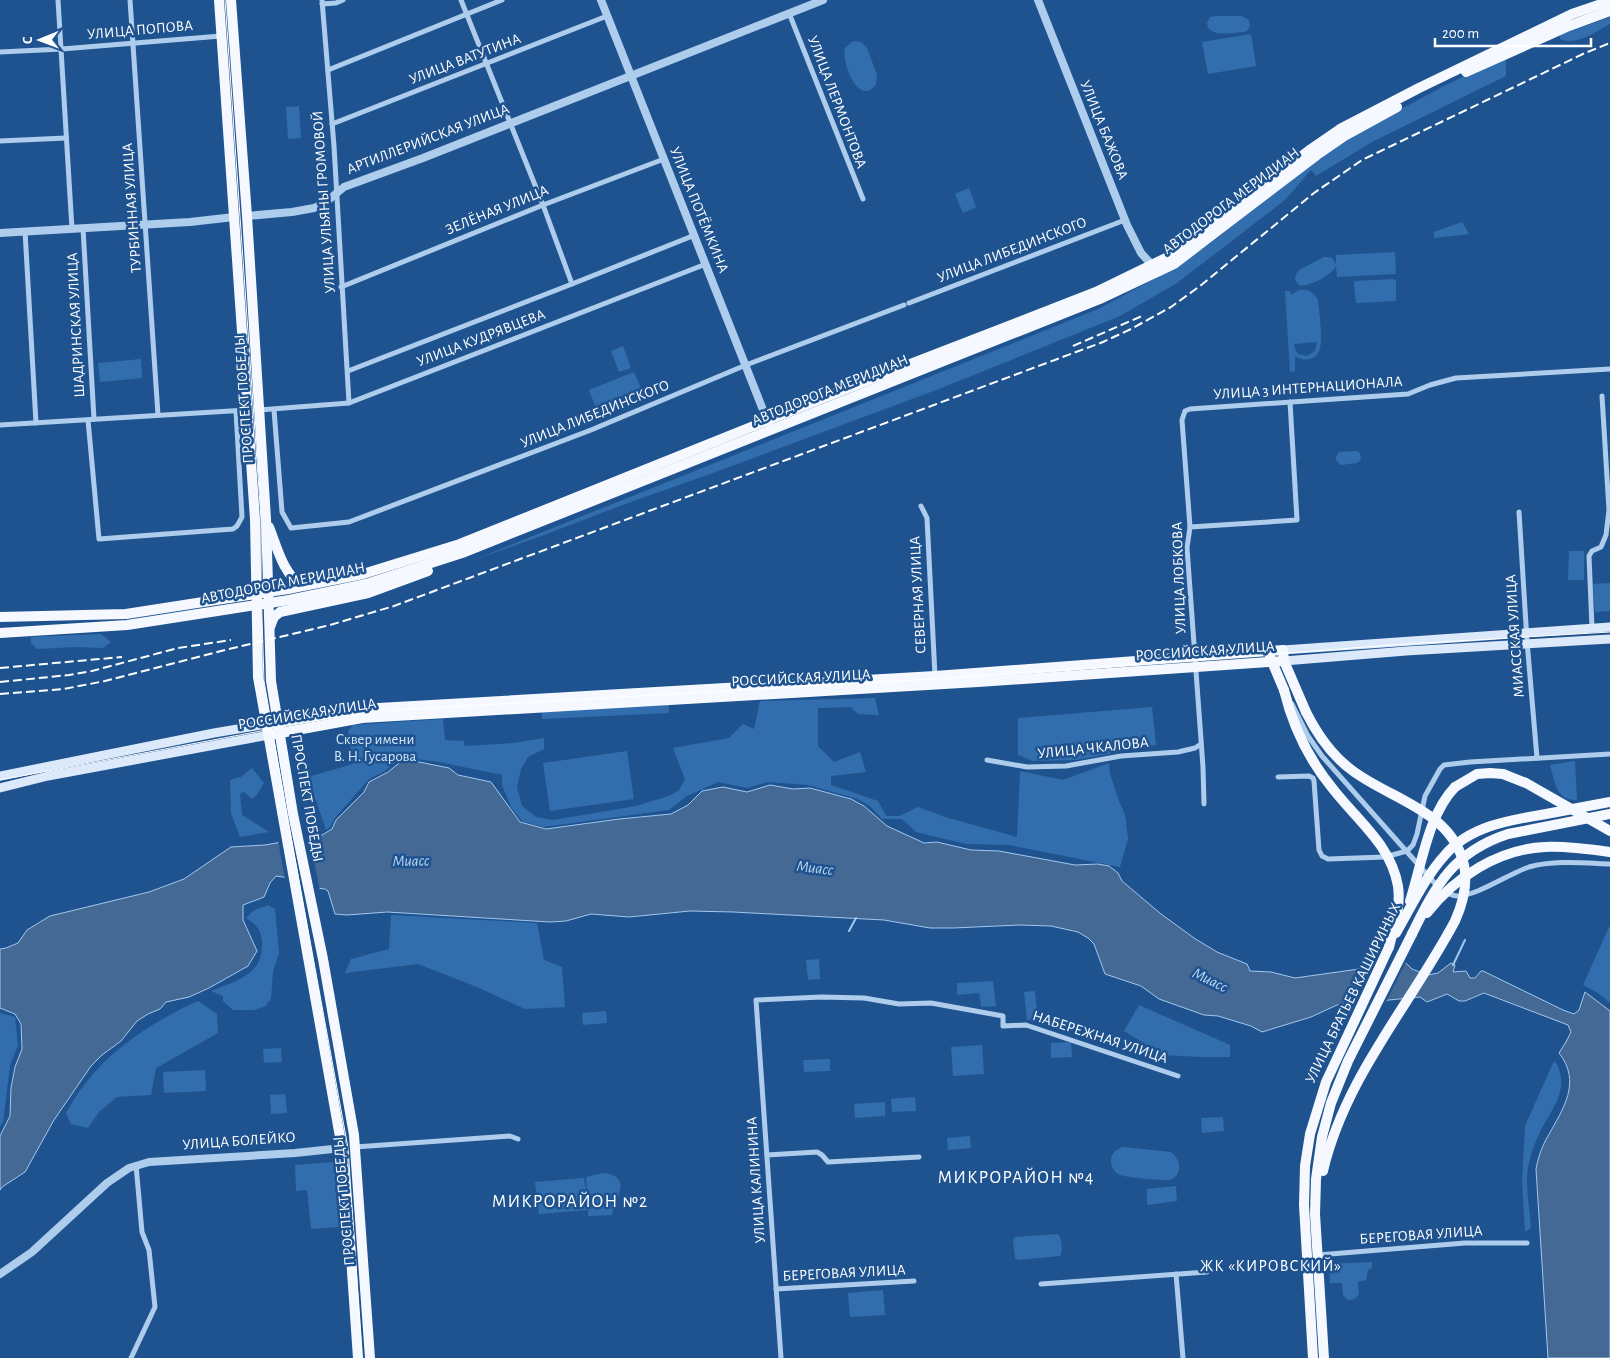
<svg xmlns="http://www.w3.org/2000/svg" width="1610" height="1358" font-family="'Alegreya Sans',sans-serif">
	<style>
		.green { fill: #326ead; fill-rule: evenodd }
		.water { fill: #436994; stroke: #a2c8ef }
		.pier { fill: #1f5390 }
		.lines { fill: none; stroke-linecap: round; stroke-linejoin: round }
		.stream { stroke: #a2c8ef; stroke-width: 2 }
		.minor { stroke: #aecded; stroke-width: 5 }
		.tertiary { stroke: #aecded; stroke-width: 8 }
		.secondary { stroke: #dbe9fa; stroke-width: 9 }
		.primary { stroke: #f5f9ff; stroke-width: 10 }
		.tram { stroke: #fff; stroke-width: 1 }
		.rail { stroke: #fff; stroke-width: 2; stroke-dasharray: 9 4; stroke-linecap: butt }
		.primary-bridge { stroke: #f5f9ff; stroke-width: 10 }
		.labels { text-anchor: middle; dominant-baseline: central; stroke-width: 5; stroke-linejoin: round; paint-order: stroke }
		.street-label { font-size: 15px; fill: #fff; stroke: #1f5390 }
		.park-label { font-size: 15px; fill: #d4e6f9; stroke: #1f5390 }
		.water-label { font-size: 16px; font-style: italic; fill: #bbd7f4; stroke: #1f5390 }
		.neighbourhood-label { font-size: 16px; letter-spacing: 1px; fill: #fff; stroke: #1f5390 }
		.quarter-label { font-size: 18px; letter-spacing: 1px; fill: #fff; stroke: #1f5390 }
	</style>
	<rect width="100%" height="100%" fill="#1f5390"/>
	<g class="green">
		<path d="M1216,16h26l7,4 1,6 -3,5 -4,1c-11,1 -35,6 -36,-9l3,-6z"/>
		<path d="M1610,17v7c-15,8 -33,22 -50,15v-4z"/>
		<path d="M1251,34l5,32 -48,8 -6,-32z"/>
		<path d="M853,41l8,1 6,6 10,27 -1,10c-19,23 -35,-26 -31,-37z"/>
		<path d="M1506,56v20l-134,66 -56,34 -5,-6 -26,30 -108,83 -57,33 -181,73 -229,85 -82,29 -84,32 -76,27 630,-253 71,-38 42,-28 87,-68 51,-38 95,-51z"/>
		<path d="M299,106l2,32 -13,1 -2,-32z"/>
		<path d="M969,188l7,19 -13,6 -8,-19z"/>
		<path d="M1462,222l7,12 -35,4v-6z"/>
		<path d="M1395,252l1,22 -59,3 -1,-11c-4,9 -28,22 -37,19l-4,-5 1,-6 3,-4 25,-13h4l4,1 4,6v-9z"/>
		<path d="M1394,279l2,2v20l-40,2 -2,-19 1,-3z"/>
		<path d="M1299,290c9,-1 15,2 19,10 1,10 5,39 2,48 -3,13 -16,14 -25,8v15l-5,1 -5,-81h5l1,4zM1317,342l-2,9 -8,5 -9,-2 -3,-5 -1,-5z"/>
		<path d="M623,346l8,22 -12,4 -8,-21z"/>
		<path d="M141,359l1,19 -42,4 -2,-19z"/>
		<path d="M634,372l8,18 -46,18 -7,-18z"/>
		<path d="M1356,451l4,2 1,7 -4,3 -16,2 -5,-5v-3l3,-5z"/>
		<path d="M1569,551h15v29h-16z"/>
		<path d="M1610,583v28l-15,1 -2,-28z"/>
		<path d="M101,634l10,8 -8,6 -28,-1 -38,2 -6,-6v-6z"/>
		<path d="M875,698l4,17 -21,-1 -7,-7 -33,1v38l16,16 26,-10 6,20 -35,4v9l47,16 8,15h13l19,-9 27,10 72,20 3,-66 43,9 46,-17 1,11 9,27 6,14 3,24 -8,28 -111,-22 -43,-1 -50,-12 -14,-13h-20l-11,-12 -13,-8 -50,-14 -40,-3 -21,6 -29,-6 -31,14 -18,14 -126,17 -21,-6 -11,-14 -9,-22v-10l-63,-13 -37,-5 -17,14 -16,8 -35,40 -4,8 -4,3 -10,-30 -9,-3 -6,-18 52,-15 -5,-33 5,-6 90,-6 2,21 19,1v5l49,-3 31,-5v11l-16,8 -7,12 -4,18 5,19 14,11 17,3 83,-14 33,-10 10,-6 6,-11 -12,-31 56,-10 14,-14 11,5 6,-28z"/>
		<path d="M669,705v8l-127,6v-7z"/>
		<path d="M1152,707l4,38 -80,15 -43,1 -15,-6v-37z"/>
		<path d="M627,751l7,48 -84,12 -7,-48z"/>
		<path d="M1575,761l2,39c-21,1 -22,-18 -27,-35z"/>
		<path d="M252,768l12,15 -8,13 -4,3 -8,-7 -4,2 2,21 27,17 -29,5 -9,-24 -1,-33 11,-3z"/>
		<path d="M268,905l7,4 4,44 -6,19 -2,26 -5,8 -12,4h-21l-10,-9v-5l-12,-5c25,-10 53,-16 51,-49 -1,-13 -6,-18 -16,-24l7,-7z"/>
		<path d="M391,915l146,8 7,37 18,7 3,40 -40,2 -48,-22 -59,-23 -73,9 6,-14 38,-10z"/>
		<path d="M1610,925v78l-12,-10 -15,-8z"/>
		<path d="M819,959l1,20 -12,1 -2,-20z"/>
		<path d="M993,981l3,25 -15,1 -2,-14 -22,2v-12z"/>
		<path d="M1035,991l3,28 -11,1 -3,-28z"/>
		<path d="M198,1001l19,13 1,19 -62,35 -5,27 -34,2 -18,15 -11,16 -17,-4 -5,-11c6,-10 12,-21 19,-29 29,-38 71,-64 113,-83z"/>
		<path d="M1139,1005l91,40v12h-29l-37,-2 -40,-24z"/>
		<path d="M606,1011l1,12 -24,2 -1,-12z"/>
		<path d="M0,1013l15,4 3,28 -8,21 -7,56 -3,5z"/>
		<path d="M1071,1042l1,15 -21,1v-15z"/>
		<path d="M982,1045l2,29 -31,2 -2,-29z"/>
		<path d="M281,1048l1,14 -18,1 -1,-14z"/>
		<path d="M830,1059v12l-26,1 -1,-12z"/>
		<path d="M1554,1061c3,3 4,5 5,9 9,23 -11,45 -20,64 -4,9 -8,19 -10,29 -5,19 1,46 2,65l-6,4 -3,-50 3,-56z"/>
		<path d="M205,1070l1,21 -42,2 -1,-21z"/>
		<path d="M285,1094l2,19 -16,1 -1,-19z"/>
		<path d="M915,1097l1,14 -24,1 -1,-13z"/>
		<path d="M885,1102v14l-30,2 -1,-14z"/>
		<path d="M1223,1117l1,14 -22,2 -1,-15z"/>
		<path d="M970,1136l1,12 -23,2 -1,-12z"/>
		<path d="M1124,1147l47,5c10,7 12,23 -1,28 -6,1 -45,-3 -50,-5 -6,-3 -10,-9 -9,-16 1,-7 7,-11 13,-12z"/>
		<path d="M334,1162l5,65 -28,2 -4,-39 -11,1 -1,-26z"/>
		<path d="M602,1173c32,3 14,24 10,42l-24,1v-6l-49,4 -4,-32 49,-4 4,27 -2,-28z"/>
		<path d="M1176,1186l1,15 -30,4v-16z"/>
		<path d="M1058,1234c4,4 5,17 2,22l-42,4 -3,-2 -2,-18 2,-3z"/>
		<path d="M1372,1262v6l-4,2 -2,10 -8,2 1,12 -4,5 -7,1 -5,-5 -1,-12h-12l-1,-19z"/>
		<path d="M883,1290l2,25 -35,2 -2,-24z"/>
	</g>
	<path class="water" d="M403,760l11,1 35,7 9,7 33,7 29,40 26,7 73,-10 52,-5 17,-9 14,-14 21,-4 24,5 23,-7 23,4 17,-1 41,11 13,7 23,20 37,17 13,-1 34,8 28,1 76,14 23,-1 11,2 9,7 4,8 39,33 33,24 23,14 30,12 3,7 21,1 24,6 64,-9 18,-12 27,4 8,8 16,6 10,-2 13,-10 4,2 -2,7 13,-1 4,7h5l6,-7h2l80,39 11,4 5,-4 6,-18 25,19v347h-62l-12,-189c2,-11 6,-23 12,-33 15,-27 34,-54 11,-83l7,-11 5,-10 -3,-7 -84,-32 -19,8h-6l-12,-7 -20,8 -7,-5 -83,8 -26,12 -49,15 -11,-6 -33,-10 -14,-1 -45,-16 -18,-13 -36,-12 -11,-30 -6,-6 -10,-6 -27,-6 -31,-1 -67,3h-23l-46,-8 -151,-8 -43,-1 -61,6 -38,-3 -25,7 -16,1 -163,-10 -40,3 -12,-1 -7,-23 -3,-2 -9,-1 -26,-10 -14,-2 -6,7 -6,14 -21,8v15l14,31 -9,15 -39,22 -20,9 -23,5 -6,7 -12,5 -11,7 -16,20 -19,14 -11,11 -37,54 -29,52 -23,15 -2,3v-54l10,-20 1,-28 4,-21 7,-18 -1,-25 -6,-10 -15,-6v-59l6,-1 12,-5 9,-13 23,-14 99,-24 35,-13 47,-32 34,-2 57,-10 10,-6 4,-9 28,-28 5,-10 19,-10z"/>
	<g class="pier">
		<path d="M309,835l11,56h-5l-30,-11 -7,-40z"/>
		<path d="M1396,953l11,7 -21,42 -36,4 26,-51z"/>
	</g>
	<g class="lines">
		<g class="stream">
			<path d="M849,931l7,-13"/>
			<path d="M1453,965l12,-25"/>
		</g>
		<g class="minor">
			<path d="M58,0l14,229"/>
			<path d="M130,0l28,415"/>
			<path d="M322,0l12,146 15,257"/>
			<path d="M461,0l82,205 29,79"/>
			<path d="M322,4l14,-1 7,-3"/>
			<path d="M789,13l74,186"/>
			<path d="M0,52l62,-3 159,-13"/>
			<path d="M328,70l174,-70"/>
			<path d="M332,124l275,-108"/>
			<path d="M0,141l66,-3"/>
			<path d="M83,228l11,191"/>
			<path d="M25,231l11,192"/>
			<path d="M341,287l202,-82 121,-46"/>
			<path d="M909,303l216,-83"/>
			<path d="M348,371l224,-87 123,-49"/>
			<path d="M259,410l90,-7 357,-139"/>
			<path d="M274,410l8,102 9,16 58,-6 242,-92 155,-65 158,-60"/>
			<path d="M88,420l11,119 134,-10 4,-3 5,-9 -6,-106"/>
			<path d="M0,425l247,-15"/>
			<path d="M921,506l6,12 8,158"/>
			<path d="M1519,512l8,129 10,117"/>
			<path d="M1190,527l107,-7 -7,-118"/>
			<path d="M1592,628l-3,-72 3,-5 9,-4 5,-12 3,-25 -7,-114"/>
			<path d="M1292,704l16,32 14,20 117,132"/>
			<path d="M987,760l40,7 39,-1 55,-10 57,-4 17,-4 6,-4"/>
			<path d="M1278,777l31,-1 4,2 1,3 5,69 3,6 6,3 57,-2 22,-6 6,-6 4,-11 8,-38 15,-27 4,-4 26,-3 140,-8"/>
			<path d="M1204,804l-1,-37 -16,-219 3,-21 -8,-107 3,-9 5,-2 218,-15 22,-9 26,-7 154,-9"/>
			<path d="M1446,892c4,2 7,4 11,4 20,0 51,-22 72,-29 25,-7 55,-4 81,-3"/>
			<path d="M355,1147l155,-11 8,3"/>
			<path d="M767,1155l50,-3 5,3 6,7 91,-5"/>
			<path d="M1318,1255l147,-12h62"/>
			<path d="M1176,1274l7,84"/>
			<path d="M1041,1284l166,-12"/>
			<path d="M776,1289l138,-8"/>
			<path d="M131,1358l24,-51 -6,-57 -7,-18 -6,-67"/>
			<path d="M781,1358l-25,-358 65,-3 43,1 35,6 32,-1 72,13v10l23,-1 152,51"/>
		</g>
		<g class="tertiary">
			<path d="M601,0l168,425"/>
			<path d="M1038,0l89,225 14,28 12,13"/>
			<path d="M247,216l45,-4 22,-4 12,-6 18,-15 79,-29 400,-158"/>
			<path d="M0,233l190,-11 44,-5"/>
			<path d="M0,1274l32,-22 75,-69 22,-15 20,-6 146,-9 47,-5"/>
		</g>
		<g class="secondary">
			<path d="M1283,650l327,-23"/>
			<path d="M1284,661l122,-10 204,-12"/>
			<path d="M0,776l214,-43 53,-9"/>
			<path d="M0,788l48,-12 221,-41"/>
		</g>
		<g class="primary">
			<path d="M219,0l36,519 3,158 84,471 7,80 9,130"/>
			<path d="M231,0l16,216 19,303 5,162 22,133 30,145 31,176 16,223"/>
			<path d="M1466,72l103,-46 41,-15"/>
			<path d="M269,527c8,20 14,47 33,59"/>
			<path d="M288,589l75,-15 97,-30 386,-155 250,-97 74,-36 48,-35 93,-72 29,-20 79,-41 153,-74 38,-13"/>
			<path d="M289,600l77,-16 96,-31 640,-255 72,-34 143,-109 29,-20 51,-28"/>
			<path d="M0,617l126,-3 103,-16"/>
			<path d="M270,627l4,-10 6,-5 88,-19 60,-22"/>
			<path d="M0,633l127,-8 103,-16"/>
			<path d="M1270,657l14,33"/>
			<path d="M273,723l88,-14 574,-33 348,-26 1,11 22,51"/>
			<path d="M275,734l87,-16 616,-36 306,-21"/>
			<path d="M1455,787l22,-13 13,-1 13,1 23,9 84,48"/>
			<path d="M1313,1358l-9,-153 1,-39 5,-32 16,-52 63,-135"/>
			<path d="M1324,1358l-9,-144 1,-35 6,-42 9,-34 17,-42 64,-127"/>
		</g>
		<g class="tram">
			<path d="M225,0l36,519v65l3,97 23,134 61,333 14,210"/>
			<path d="M0,780l362,-68 589,-34 455,-34 204,-12"/>
		</g>
		<g class="rail">
			<path d="M1073,346l69,-30"/>
			<path d="M0,668l122,-11"/>
			<path d="M0,682l69,-7 23,-4 86,-23 53,-8"/>
			<path d="M0,694l64,-5 41,-8 116,-30 109,-26 64,-19 709,-264 28,-13 40,-22 29,-21 114,-93 48,-33 223,-107 25,-10"/>
		</g>
		<g class="primary-bridge">
			<path d="M229,598l59,-9"/>
			<path d="M230,609l59,-9"/>
			<path d="M1284,690c9,37 25,70 49,99 24,31 58,56 65,97 3,21 -4,41 -9,61"/>
			<path d="M1306,712c12,24 26,44 47,59 39,29 99,40 111,94 4,19 -1,38 -9,56 -44,83 -110,156 -132,250"/>
			<path d="M1410,901c12,-37 18,-86 45,-114"/>
			<path d="M1427,913c28,-36 72,-64 118,-66 22,-1 43,2 65,5"/>
			<path d="M1396,933c15,-26 29,-56 49,-78 25,-29 65,-35 101,-41 21,-4 43,-8 64,-12"/>
			<path d="M1412,934c24,-49 41,-82 96,-100l102,-20"/>
		</g>
	</g>
	<g class="labels">
		<g class="street-label">
			<text transform="translate(140 30) rotate(-5)">УЛИЦА ПОПОВА</text>
			<text transform="translate(465 59) rotate(-21)">УЛИЦА ВАТУТИНА</text>
			<text transform="translate(837 102) rotate(69)">УЛИЦА ЛЕРМОНТОВА</text>
			<text transform="translate(1104 130) rotate(68)">УЛИЦА БАЖОВА</text>
			<text transform="translate(428 139) rotate(-21)">АРТИЛЛЕРИЙСКАЯ УЛИЦА</text>
			<text transform="translate(1231 201) rotate(-37)">АВТОДОРОГА МЕРИДИАН</text>
			<text transform="translate(324 202) rotate(-94)">УЛИЦА УЛЬЯНЫ ГРОМОВОЙ</text>
			<text transform="translate(132 208) rotate(-94)">ТУРБИННАЯ УЛИЦА</text>
			<text transform="translate(497 210) rotate(-22)">ЗЕЛЁНАЯ УЛИЦА</text>
			<text transform="translate(699 210) rotate(68)">УЛИЦА ПОТЁМКИНА</text>
			<text transform="translate(1012 250) rotate(-21)">УЛИЦА ЛИБЕДИНСКОГО</text>
			<text transform="translate(76 325) rotate(-93)">ШАДРИНСКАЯ УЛИЦА</text>
			<text transform="translate(481 338) rotate(-21)">УЛИЦА КУДРЯВЦЕВА</text>
			<text transform="translate(1308 388) rotate(-4)">УЛИЦА 3 ИНТЕРНАЦИОНАЛА</text>
			<text transform="translate(830 390) rotate(-22)">АВТОДОРОГА МЕРИДИАН</text>
			<text transform="translate(244 399) rotate(-94)">ПРОСПЕКТ ПОБЕДЫ</text>
			<text transform="translate(595 414) rotate(-22)">УЛИЦА ЛИБЕДИНСКОГО</text>
			<text transform="translate(1179 578) rotate(-92)">УЛИЦА ЛОБКОВА</text>
			<text transform="translate(283 583) rotate(-11)">АВТОДОРОГА МЕРИДИАН</text>
			<text transform="translate(918 595) rotate(-93)">СЕВЕРНАЯ УЛИЦА</text>
			<text transform="translate(1515 636) rotate(-94)">МИАССКАЯ УЛИЦА</text>
			<text transform="translate(1205 651) rotate(-4)">РОССИЙСКАЯ УЛИЦА</text>
			<text transform="translate(801 678) rotate(-3)">РОССИЙСКАЯ УЛИЦА</text>
			<text transform="translate(307 714) rotate(-9)">РОССИЙСКАЯ УЛИЦА</text>
			<text transform="translate(1093 748) rotate(-6)">УЛИЦА ЧКАЛОВА</text>
			<text transform="translate(307 798) rotate(80)">ПРОСПЕКТ ПОБЕДЫ</text>
			<text transform="translate(1353 993) rotate(-64)">УЛИЦА БРАТЬЕВ КАШИРИНЫХ</text>
			<text transform="translate(1100 1037) rotate(18)">НАБЕРЕЖНАЯ УЛИЦА</text>
			<text transform="translate(239 1141) rotate(-4)">УЛИЦА БОЛЕЙКО</text>
			<text transform="translate(756 1180) rotate(-94)">УЛИЦА КАЛИНИНА</text>
			<text transform="translate(344 1201) rotate(-95)">ПРОСПЕКТ ПОБЕДЫ</text>
			<text transform="translate(1421 1235) rotate(-4)">БЕРЕГОВАЯ УЛИЦА</text>
			<text transform="translate(844 1273) rotate(-3)">БЕРЕГОВАЯ УЛИЦА</text>
		</g>
		<g class="park-label">
			<text x="375" y="739">Сквер имени<tspan x="375" dy="17">В. Н. Гусарова</tspan></text>
		</g>
		<g class="water-label">
			<text transform="translate(411 861) rotate(-1)">Миасс</text>
			<text transform="translate(815 868) rotate(7)">Миасс</text>
			<text transform="translate(1210 980) rotate(26)">Миасс</text>
		</g>
		<g class="neighbourhood-label">
			<text x="1271" y="1266">ЖК «КИРОВСКИЙ»</text>
		</g>
		<g class="quarter-label">
			<text x="1016" y="1178">МИКРОРАЙОН №4</text>
			<text x="570" y="1202">МИКРОРАЙОН №2</text>
		</g>
	</g>
	<g transform="translate(40 40) rotate(269)" stroke="#1f5390" stroke-width="4" paint-order="stroke">
	<path d="M0-4L9 19L0 12L-9 19Z" fill="#ffffff"/>
	<text y="-8" font-size="14" font-weight="bold" text-anchor="middle" fill="#ffffff">С</text>
	</g>
	<path d="M1435 38v8h156v-8" fill="none" stroke="#ffffff" stroke-width="2.5"/>
	<text x="1442" y="38" font-size="15" fill="#ffffff" stroke="#1f5390" stroke-width="4" paint-order="stroke">200 m</text>
</svg>
